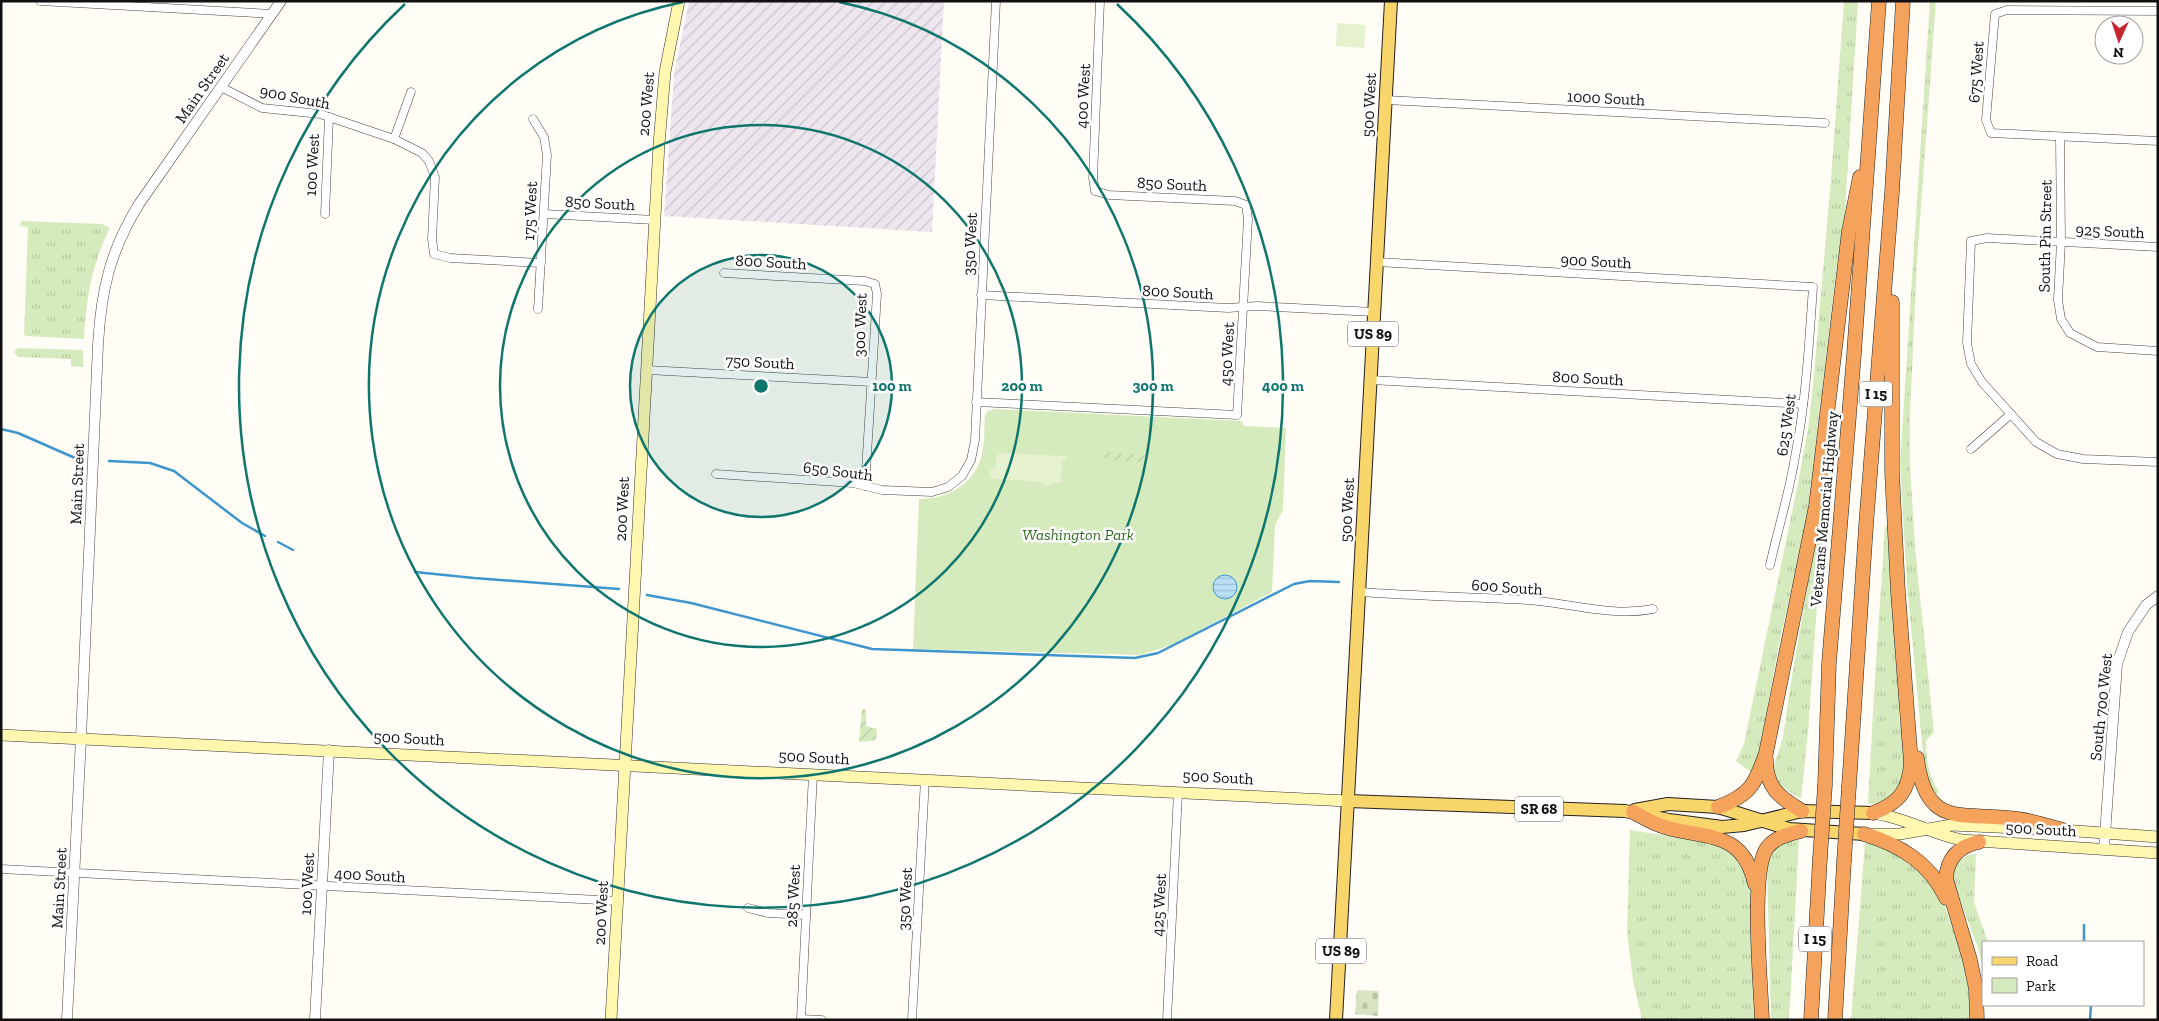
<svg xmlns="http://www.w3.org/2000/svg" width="2159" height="1021" font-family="'Zilla Slab',serif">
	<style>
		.industrial { fill: url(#industrial-furrows) }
		.grass { fill: url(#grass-tufts) }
		.cemetery { fill: url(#cemetery-stones) }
		.park { fill: #d5ebbd }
		.garden { fill: url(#garden-furrows) }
		.pitch { fill: #e6f2cf }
		.water { fill: url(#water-rules); stroke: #3f96cf }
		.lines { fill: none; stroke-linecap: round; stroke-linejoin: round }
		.stream { stroke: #3f96cf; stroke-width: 2.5 }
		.minor-casing { stroke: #444; stroke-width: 9 }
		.tertiary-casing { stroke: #444; stroke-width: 11 }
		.secondary-casing { stroke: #333; stroke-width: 12 }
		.primary-casing { stroke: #222; stroke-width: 14 }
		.motorway-casing { stroke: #222; stroke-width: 15 }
		.minor { stroke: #fff; stroke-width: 8 }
		.tertiary { stroke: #fff; stroke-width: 10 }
		.secondary { stroke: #fff6b0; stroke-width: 11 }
		.primary { stroke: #f9d66b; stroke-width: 12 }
		.motorway { stroke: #f5a25d; stroke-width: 14 }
		.motorway-bridge-casing { stroke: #222; stroke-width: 15; stroke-linecap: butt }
		.motorway-bridge { stroke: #f5a25d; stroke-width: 14 }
		.ring { fill: none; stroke: #0f766e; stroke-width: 2.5 }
		.labels { text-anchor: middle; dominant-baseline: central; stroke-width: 5; stroke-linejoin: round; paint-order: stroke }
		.shield { fill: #fff; stroke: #585858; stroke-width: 1 }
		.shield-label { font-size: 15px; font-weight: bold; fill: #111 }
		.street-label { font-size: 16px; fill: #111; stroke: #fff }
		.park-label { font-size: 16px; font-style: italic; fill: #2f6b1f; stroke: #fff }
		.centre { fill: #0f766e; stroke: #fff; stroke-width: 2.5 }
		.ring-label { font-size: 15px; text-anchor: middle; font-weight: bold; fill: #0f766e; stroke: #fff; stroke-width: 5; stroke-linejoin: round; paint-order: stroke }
	</style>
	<defs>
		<pattern id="industrial-furrows" width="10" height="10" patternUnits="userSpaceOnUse" patternTransform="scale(1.25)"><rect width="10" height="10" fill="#eee6ef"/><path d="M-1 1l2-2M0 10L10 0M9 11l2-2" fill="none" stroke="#cbc4cc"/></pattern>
		<pattern id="grass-tufts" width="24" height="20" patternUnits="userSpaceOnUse" patternTransform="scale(1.25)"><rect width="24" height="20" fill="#d5ebbd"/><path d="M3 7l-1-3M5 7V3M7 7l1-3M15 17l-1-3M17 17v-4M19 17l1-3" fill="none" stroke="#b6c8a1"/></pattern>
		<pattern id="cemetery-stones" width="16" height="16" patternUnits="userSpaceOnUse" patternTransform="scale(1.25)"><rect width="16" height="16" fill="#d9e3c4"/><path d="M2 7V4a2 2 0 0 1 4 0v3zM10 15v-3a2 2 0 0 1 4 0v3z" fill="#b9c2a7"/></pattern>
		<pattern id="garden-furrows" width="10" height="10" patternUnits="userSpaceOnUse" patternTransform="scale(1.25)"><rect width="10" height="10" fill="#d5ebbd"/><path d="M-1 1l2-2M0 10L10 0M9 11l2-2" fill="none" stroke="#b6c8a1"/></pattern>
		<pattern id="water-rules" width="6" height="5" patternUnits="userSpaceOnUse" patternTransform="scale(1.25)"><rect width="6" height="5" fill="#b9e0f7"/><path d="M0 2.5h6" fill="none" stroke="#9ebfd3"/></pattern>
	</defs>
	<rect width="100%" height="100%" fill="#fffdf5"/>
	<path class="industrial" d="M689,1h255l-12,231 -268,-16 10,-142z"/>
	<g class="grass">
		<path d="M1844,1h14l-13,211 -10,68 -28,238 -28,126 -24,131 -19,-14 8,-17 54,-261 10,-54 5,-44 18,-206z"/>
		<path d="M1930,1h6l-19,260 -7,154v50l5,83 19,184 -8,9c0,19 3,35 13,51l-3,2 -9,-14 -3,-15 -17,-181 -7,-121z"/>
		<path d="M21,221l82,3 7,4c-18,35 -24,72 -26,111l-58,-3 -2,-2 4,-107 -8,-1z"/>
		<path d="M18,348l65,2v17l-12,-1v-7l-53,-2 -4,-5z"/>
		<path d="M1821,506h3l-16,226 -7,67 -22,-14 -6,-16 10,-32 6,-43z"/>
		<path d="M1888,525l12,164 -1,30 8,37 1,12 -13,28 -17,8h-10l6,-111 11,-166z"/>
		<path d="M1630,830l84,13 20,10 17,30 4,137h-113l-9,-39 -6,-48z"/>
		<path d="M1792,839l7,1 -10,180h-18l-4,-154c6,-17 9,-19 25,-27z"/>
		<path d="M1865,843l16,2 26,11 34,39 28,81 4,44h-122z"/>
		<path d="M1976,854l-2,48 14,40h-5v28l-5,-22 -24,-64 -1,-12 4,-9 11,-8z"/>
	</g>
	<path class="cemetery" d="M1357,990l22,1 -1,25 -23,-2z"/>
	<path class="park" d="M994,409l248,12 2,5 42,2 -3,82 -8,15 -3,67 -98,52 -33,11 -228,-6 6,-150c31,0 59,-17 64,-50 2,-11 1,-23 2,-34l3,-4z"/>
	<g class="garden">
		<path d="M1105,452l43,3 -1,7 -42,-2z"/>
		<path d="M862,709l4,1v16l11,3 -1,11 -15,2 -2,-1z"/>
	</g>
	<g class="pitch">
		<path d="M1337,23l29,2 -2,23 -28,-2z"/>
		<path d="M1001,453l64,3 3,3 -6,2 -1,22h-9l-2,3h-6l-3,-4 -45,-3 -6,-2v-7l6,-4v-10z"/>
	</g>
	<circle class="water" cx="1225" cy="587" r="12"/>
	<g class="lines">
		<g class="stream">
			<path d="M1,429l17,4 57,25"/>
			<path d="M109,461l41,2 24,8 68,52 23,13"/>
			<path d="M278,542l15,8"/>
			<path d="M415,572l59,6 145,11"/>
			<path d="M647,595l44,8 181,46 263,9 23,-5 136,-69 16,-3 29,1"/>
			<path d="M2084,942v-17"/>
			<path d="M2090,1020l1,-15"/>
		</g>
		<defs>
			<g id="minor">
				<path d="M40,1l232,13"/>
				<path d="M2158,11l-151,-1 -12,4 -9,106 5,13 167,8"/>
				<path d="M221,87l41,21 58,6 74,25 28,14 7,8 6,16 -3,62 2,15 16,4 91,5"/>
				<path d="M1386,100l439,23"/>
				<path d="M533,119l11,18 3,18 -9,154"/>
				<path d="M2060,137l1,105 -3,58 3,19 9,14 27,14 61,4"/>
				<path d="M394,139l17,-47"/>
				<path d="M325,214l4,-97"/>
				<path d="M544,214l111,6"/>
				<path d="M2158,247l-171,-9 -16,3 -4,102 4,21 11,18 54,60 21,12 26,5 75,3"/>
				<path d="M1377,262l436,25c-4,57 -7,114 -18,170 -6,37 -17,72 -25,108"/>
				<path d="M724,273l141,8 10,3 2,10 -12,192"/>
				<path d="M981,295l247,13 29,-2 117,6"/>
				<path d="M647,370l225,12"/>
				<path d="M1371,380l432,24"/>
				<path d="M976,402l261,13 11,-196 -2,-14 -11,-4 -126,-6 -14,-4 -2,-13 7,-177"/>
				<path d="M1971,449l40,-35"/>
				<path d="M716,474l137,9 29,7 50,2 16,-5 14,-11 9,-16 4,-20 21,-439"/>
				<path d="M1359,592c56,4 113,5 169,8 41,3 84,17 125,9"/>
				<path d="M813,774l-12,245 21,1"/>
				<path d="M1,869l617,32"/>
				<path d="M748,908l20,5 38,2"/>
				<path d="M912,1020l13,-241"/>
				<path d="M1167,1020l11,-228"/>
			</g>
			<g id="tertiary">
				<path d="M2104,849l13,-185 11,-32 18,-27 12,-9"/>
				<path d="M67,1020l14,-282 17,-393c3,-54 12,-94 41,-141l142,-203"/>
				<path d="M315,1020l14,-270"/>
			</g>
			<g id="secondary">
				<path d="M1,735l1347,66"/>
				<path d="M1873,813c31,4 58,21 89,27l196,13"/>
				<path d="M1871,834h29l51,-9 112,5 95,7"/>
				<path d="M611,1020l48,-876 6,-72 14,-71"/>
			</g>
			<g id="primary">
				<path d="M1348,801l277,10 44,9 53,7 22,-2 58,-14 71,2"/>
				<path d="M1635,810l33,-6 50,3 71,22 75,5"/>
				<path d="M1336,1020l55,-1019"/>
			</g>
			<g id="motorway">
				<path d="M1917,758c9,73 46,53 101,61 15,2 30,7 45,11"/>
				<path d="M1766,759c0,29 13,38 36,52"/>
				<path d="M1825,785l4,-122 25,-309 25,-353"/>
				<path d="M1849,786l17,-260 26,-334 11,-191"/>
				<path d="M1718,807c32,-12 37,-22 48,-54l50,-247 33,-275 11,-54"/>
				<path d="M1633,812c11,6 23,13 35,16 42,11 75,4 87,56"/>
				<path d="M1873,813c26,-10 36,-22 38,-50l-13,-171 -6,-120v-170"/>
				<path d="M1864,834c36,11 66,29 82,64"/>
				<path d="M1762,1020c-1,-34 -12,-149 5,-172 8,-11 22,-14 34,-17"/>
				<path d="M1811,1020l9,-162"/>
				<path d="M1835,1020l9,-159"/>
				<path d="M1977,1020l-1,-31 -6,-29 -24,-81c1,-21 13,-33 33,-37"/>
			</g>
		</defs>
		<use href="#minor" class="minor-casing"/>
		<use href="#tertiary" class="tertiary-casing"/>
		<use href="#secondary" class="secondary-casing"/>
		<use href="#primary" class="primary-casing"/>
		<use href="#motorway" class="motorway-casing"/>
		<use href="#minor" class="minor"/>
		<use href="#tertiary" class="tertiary"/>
		<use href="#secondary" class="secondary"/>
		<use href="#primary" class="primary"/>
		<use href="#motorway" class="motorway"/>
		<defs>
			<g id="motorway-bridge">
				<path d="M1820,858l5,-73"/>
				<path d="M1844,861l5,-75"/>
			</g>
		</defs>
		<use href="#motorway-bridge" class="motorway-bridge-casing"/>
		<use href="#motorway-bridge" class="motorway-bridge"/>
	</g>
	<circle cx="761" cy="386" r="131" fill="#0f766e" fill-opacity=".12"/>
	<g class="ring">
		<circle cx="761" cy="386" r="131"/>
		<circle cx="761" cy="386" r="261"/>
		<path d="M839 2A392 392 0 1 1 683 2"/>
		<path d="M1117 4A522 522 0 1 1 405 4"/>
	</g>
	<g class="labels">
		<g class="shield">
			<rect x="1348" y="321.5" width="50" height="25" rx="4"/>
			<rect x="1860" y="381.5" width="32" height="25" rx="4"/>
			<rect x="1515" y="796.5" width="48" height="25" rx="4"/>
			<rect x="1799" y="926.5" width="32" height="25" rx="4"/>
			<rect x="1316" y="938.5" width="50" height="25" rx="4"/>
		</g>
		<g class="shield-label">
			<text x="1373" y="334">US 89</text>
			<text x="1876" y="394">I 15</text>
			<text x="1539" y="809">SR 68</text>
			<text x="1815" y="939">I 15</text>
			<text x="1341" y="951">US 89</text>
		</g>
		<g class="street-label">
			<text transform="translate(1976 72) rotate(-86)">675 West</text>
			<text transform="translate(202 88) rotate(-55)">Main Street</text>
			<text transform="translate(1083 96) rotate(-87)">400 West</text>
			<text transform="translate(295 97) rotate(11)">900 South</text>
			<text transform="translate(1606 98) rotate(3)">1000 South</text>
			<text transform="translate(646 104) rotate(-85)">200 West</text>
			<text transform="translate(1369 105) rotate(-87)">500 West</text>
			<text transform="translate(312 165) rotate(-87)">100 West</text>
			<text transform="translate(1172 184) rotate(3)">850 South</text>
			<text transform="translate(600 203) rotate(3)">850 South</text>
			<text transform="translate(530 211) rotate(-87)">175 West</text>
			<text transform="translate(2110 231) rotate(3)">925 South</text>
			<text transform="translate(2045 236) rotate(-89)">South Pin Street</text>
			<text transform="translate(970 244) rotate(-87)">350 West</text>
			<text transform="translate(1596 261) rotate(3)">900 South</text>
			<text transform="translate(771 262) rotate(3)">800 South</text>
			<text transform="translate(1178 292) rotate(3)">800 South</text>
			<text transform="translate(860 325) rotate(-88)">300 West</text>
			<text transform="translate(1227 354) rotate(-87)">450 West</text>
			<text transform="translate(760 362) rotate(3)">750 South</text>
			<text transform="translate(1588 378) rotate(3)">800 South</text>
			<text transform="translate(1786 425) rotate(-82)">625 West</text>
			<text transform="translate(838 471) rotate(7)">650 South</text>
			<text transform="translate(77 484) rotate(-88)">Main Street</text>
			<text transform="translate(622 509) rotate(-87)">200 West</text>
			<text transform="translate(1824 509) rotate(-85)">Veterans Memorial Highway</text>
			<text transform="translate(1347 510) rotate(-87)">500 West</text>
			<text transform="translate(1507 587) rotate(4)">600 South</text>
			<text transform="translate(2101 707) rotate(-84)">South 700 West</text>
			<text transform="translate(409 738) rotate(3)">500 South</text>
			<text transform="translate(814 757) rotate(3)">500 South</text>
			<text transform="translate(1218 777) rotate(3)">500 South</text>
			<text transform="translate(2041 829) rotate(3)">500 South</text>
			<text transform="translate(370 875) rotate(3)">400 South</text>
			<text transform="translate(307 884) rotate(-87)">100 West</text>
			<text transform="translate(59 888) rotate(-87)">Main Street</text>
			<text transform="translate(793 896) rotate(-87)">285 West</text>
			<text transform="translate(905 899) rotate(-87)">350 West</text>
			<text transform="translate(1159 905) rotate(-87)">425 West</text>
			<text transform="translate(601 913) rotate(-87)">200 West</text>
		</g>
		<g class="park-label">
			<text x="1078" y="534">Washington Park</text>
		</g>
	</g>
	<circle cx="761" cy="386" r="8" class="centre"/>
	<g class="ring-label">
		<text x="892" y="391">100 m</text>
		<text x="1022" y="391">200 m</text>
		<text x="1153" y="391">300 m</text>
		<text x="1283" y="391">400 m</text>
	</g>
	<rect width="2159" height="1021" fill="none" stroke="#111111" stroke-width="5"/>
	<rect x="1982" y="941" width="162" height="65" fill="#ffffff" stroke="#a0a0a0"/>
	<rect x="1992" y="957" width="25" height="8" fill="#f9d66b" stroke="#a0a0a0"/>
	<text x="2026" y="966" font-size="15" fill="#111111">Road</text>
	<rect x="1992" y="978" width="25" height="15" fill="#d5ebbd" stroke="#a0a0a0"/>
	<text x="2026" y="991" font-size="15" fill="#111111">Park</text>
	<g transform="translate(2119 40) rotate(183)"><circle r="24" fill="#ffffff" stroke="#a0a0a0"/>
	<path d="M0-4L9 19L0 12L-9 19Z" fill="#c4262e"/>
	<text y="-8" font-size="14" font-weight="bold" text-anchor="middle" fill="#111111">N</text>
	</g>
</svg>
